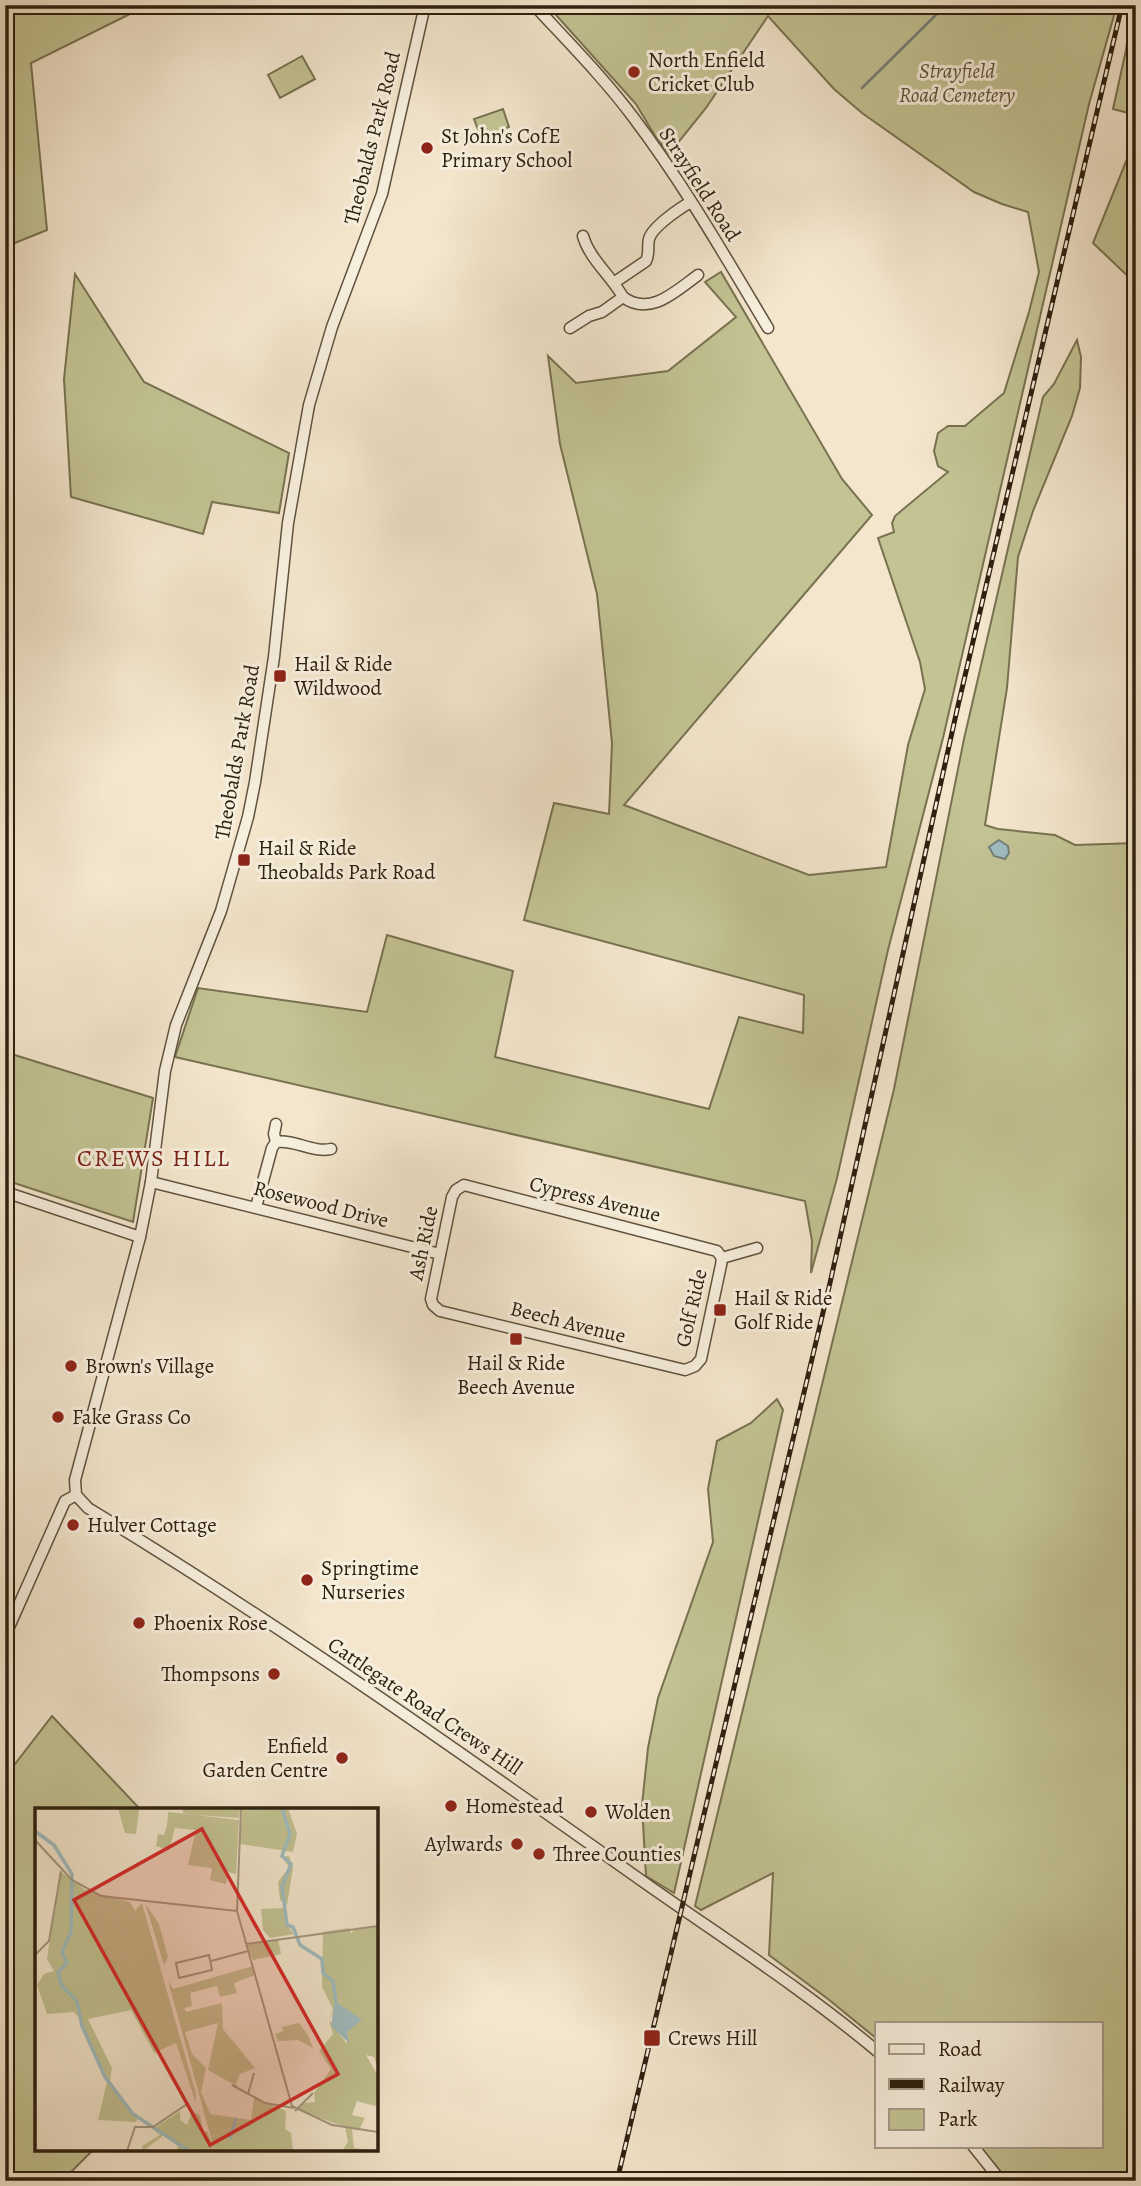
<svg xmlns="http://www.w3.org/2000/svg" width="1141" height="2186" font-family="Alegreya,serif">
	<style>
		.green { fill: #c3c393; stroke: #787251; stroke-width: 2 }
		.water { fill: #9fbdc1; stroke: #727e7a; stroke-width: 2 }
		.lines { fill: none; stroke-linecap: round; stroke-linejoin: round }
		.stream { stroke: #727e7a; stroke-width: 2.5 }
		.minor-casing { stroke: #5f523e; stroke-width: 13 }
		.minor { stroke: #f7efde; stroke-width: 10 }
		.rail-casing { stroke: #2e200f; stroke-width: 5 }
		.rail { stroke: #f7efde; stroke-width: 2.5; stroke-dasharray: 8; stroke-linecap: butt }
		.poi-dot { fill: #8f2418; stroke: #f7efde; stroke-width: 2.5 }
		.labels { text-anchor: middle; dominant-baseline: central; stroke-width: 6; stroke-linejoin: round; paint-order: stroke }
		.poi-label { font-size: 21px; fill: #2e200f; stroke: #f7efde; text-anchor: start }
		.park-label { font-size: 21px; font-style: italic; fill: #5b5137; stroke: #f7efde }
		.street-label { font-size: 21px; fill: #2e200f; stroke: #f7efde }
		.quarter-label { font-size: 24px; letter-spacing: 2px; fill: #7a1f14; stroke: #f7efde }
		.inset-river { fill: none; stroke: #9fbdc1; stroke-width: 3.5 }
		.inset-road { fill: none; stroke: #a49781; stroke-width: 2 }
		.view { fill: #d62828; fill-opacity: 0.15; stroke: #d62828; stroke-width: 3.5 }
		.inset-edge { fill: none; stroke: #2e200f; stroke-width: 3.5 }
	</style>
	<rect width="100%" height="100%" fill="#f3e6cd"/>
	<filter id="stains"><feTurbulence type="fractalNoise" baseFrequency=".00286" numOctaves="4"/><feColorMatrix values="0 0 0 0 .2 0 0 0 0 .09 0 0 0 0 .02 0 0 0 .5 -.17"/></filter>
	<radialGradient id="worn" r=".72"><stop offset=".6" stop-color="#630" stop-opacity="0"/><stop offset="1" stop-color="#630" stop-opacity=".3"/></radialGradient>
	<g class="green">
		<path d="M5,5h143l-117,58 16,167 -42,17z"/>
		<path d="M547,5h570l-28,99 -146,634 -55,212 -51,228 -26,95 1,-32 -7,-40 -630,-144 23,-69 169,24 20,-77 126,36 -18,86 214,52 30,-92 64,16 1,-38 -280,-75 30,-117 55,11 3,-71 -15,-149 -37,-150 -12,-88 28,27 92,-12 68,-54 -31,-35 16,-10 121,207 30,36 -248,290 185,70 77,-8 22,-122 17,-56 -5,-27 -42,-124 16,-6 -2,-9 3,-7 53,-44 -10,-6 -4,-15 4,-18 10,-7h17l39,-33 25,-81 10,-40 -11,-60 -26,-8 -28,-12 -112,-79 -28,-24 -66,-73 -62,92 -37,46 -14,-18 -19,-32z"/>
		<path d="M1132,5h4v110l-23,-6 13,-59z"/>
		<path d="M302,56l13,23 -35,19 -12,-23z"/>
		<path d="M503,109l6,18 -28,10 -7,-18z"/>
		<path d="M1136,137v147l-43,-41z"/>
		<path d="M75,274l69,108 145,71 -10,60 -67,-11 -9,32 -132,-37 -7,-118z"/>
		<path d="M1077,340l4,17 -1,31 -8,28 -39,95 -15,46 -11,131 -22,137 13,4 57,6 20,10 61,-2v1338h-128l-29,-35h122v-123h-224v16l-49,-40 -59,-44 4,-82 -72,37 -6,-4 199,-817 70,-350 79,-342 11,-13z"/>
		<path d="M5,1052l148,46 -20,124 -128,-42z"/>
		<path d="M777,1399l6,11 -109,483 -28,-17 -4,-71 6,-57 10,-50 55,-156 -5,-53 9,-48 34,-18z"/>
		<path d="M52,1716l88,93 -103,1v339h57l-32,32h-57v-404z"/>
	</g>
	<path class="water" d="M999,840l9,6 1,7 -4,6 -11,-3 -5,-9z"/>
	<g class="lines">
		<path class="stream" d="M862,88l84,-83"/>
		<defs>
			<g id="minor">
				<path d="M425,5l-43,189 -50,133 -23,78 -21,118 -14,134 -19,125 -7,35 -27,94 -45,114 -11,46 -14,111 -11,55 -65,243 1,15 12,13c191,116 375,246 557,375 78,55 158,106 232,168"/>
				<path d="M534,5c34,37 69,72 99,112 50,66 92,139 135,211"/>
				<path d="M615,282l31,-21c4,-8 1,-14 3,-22 3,-12 31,-31 42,-37"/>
				<path d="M623,297c27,20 53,-6 75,-22"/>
				<path d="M570,328l19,-12 13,-4 21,-15c-12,-21 -34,-39 -40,-61"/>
				<path d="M276,1124l-2,10 2,8"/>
				<path d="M151,1182l289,72"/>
				<path d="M464,1185l253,66 5,7 -1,7 -20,94 -6,7 -10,4 -245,-59 -7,-6 -2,-6 21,-102 4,-7z"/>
				<path d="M5,1192l135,45"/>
				<path d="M256,1207l16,-59 4,-6c19,-3 36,11 55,7"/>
				<path d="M722,1258l35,-10"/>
				<path d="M5,1636l60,-135 11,-6"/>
				<path d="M973,2146l28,35"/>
			</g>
		</defs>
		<use href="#minor" class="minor-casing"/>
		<use href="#minor" class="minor"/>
		<defs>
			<path id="rail" d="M617,2181l213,-898 127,-573 165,-705"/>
		</defs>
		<use href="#rail" class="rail-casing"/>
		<use href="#rail" class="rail"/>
	</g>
	<g class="poi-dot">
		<circle cx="634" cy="72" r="7"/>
		<circle cx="427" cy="148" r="7"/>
		<rect x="273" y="669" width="14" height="14" rx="3.5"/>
		<rect x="237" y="853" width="14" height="14" rx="3.5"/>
		<rect x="713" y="1303" width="14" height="14" rx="3.5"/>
		<rect x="509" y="1332" width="14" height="14" rx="3.5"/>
		<circle cx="71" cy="1366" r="7"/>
		<circle cx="58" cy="1417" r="7"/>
		<circle cx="73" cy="1525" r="7"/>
		<circle cx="307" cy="1580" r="7"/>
		<circle cx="139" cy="1623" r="7"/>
		<circle cx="274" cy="1674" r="7"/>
		<circle cx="342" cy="1758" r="7"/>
		<circle cx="451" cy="1806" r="7"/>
		<circle cx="591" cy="1812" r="7"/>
		<circle cx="517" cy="1844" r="7"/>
		<circle cx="539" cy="1854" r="7"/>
		<rect x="643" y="2029" width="18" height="18" rx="3.5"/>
	</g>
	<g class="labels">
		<g class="poi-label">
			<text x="648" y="60">North Enfield<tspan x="648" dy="24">Cricket Club</tspan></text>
			<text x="441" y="136">St John's CofE<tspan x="441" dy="24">Primary School</tspan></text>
			<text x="294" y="664">Hail &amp; Ride<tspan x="294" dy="24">Wildwood</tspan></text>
			<text x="258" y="848">Hail &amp; Ride<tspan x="258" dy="24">Theobalds Park Road</tspan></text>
			<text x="734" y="1298">Hail &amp; Ride<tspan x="734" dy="24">Golf Ride</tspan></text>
			<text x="516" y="1363" text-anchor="middle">Hail &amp; Ride<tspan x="516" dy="24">Beech Avenue</tspan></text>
			<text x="85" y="1366">Brown's Village</text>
			<text x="72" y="1417">Fake Grass Co</text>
			<text x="87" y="1525">Hulver Cottage</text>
			<text x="321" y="1568">Springtime<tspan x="321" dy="24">Nurseries</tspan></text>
			<text x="153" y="1623">Phoenix Rose</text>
			<text x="260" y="1674" text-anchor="end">Thompsons</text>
			<text x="328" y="1746" text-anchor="end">Enfield<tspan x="328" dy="24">Garden Centre</tspan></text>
			<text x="465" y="1806">Homestead</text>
			<text x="605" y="1812">Wolden</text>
			<text x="503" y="1844" text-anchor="end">Aylwards</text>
			<text x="553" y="1854">Three Counties</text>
			<text x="668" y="2038">Crews Hill</text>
		</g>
		<g class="park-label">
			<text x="957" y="71">Strayfield<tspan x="957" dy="24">Road Cemetery</tspan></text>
		</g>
		<g class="street-label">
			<text transform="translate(372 138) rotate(-76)">Theobalds Park Road</text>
			<text transform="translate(700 184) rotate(57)">Strayfield Road</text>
			<text transform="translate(237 752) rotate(-80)">Theobalds Park Road</text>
			<text transform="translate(595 1199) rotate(14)">Cypress Avenue</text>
			<text transform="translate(321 1204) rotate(14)">Rosewood Drive</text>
			<text transform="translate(423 1243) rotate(-78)">Ash Ride</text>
			<text transform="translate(691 1308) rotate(-77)">Golf Ride</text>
			<text transform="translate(568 1322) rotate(14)">Beech Avenue</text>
			<text transform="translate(425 1706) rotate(34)">Cattlegate Road Crews Hill</text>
		</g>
		<g class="quarter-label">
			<text x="154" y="1158">CREWS HILL</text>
		</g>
	</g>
	<g transform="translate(35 1808)">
		<rect width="343" height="343" fill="#f3e6cd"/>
		<path d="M83,0l21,2 -3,24 -11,-1zM147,0h58l-1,10 -44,-3 -12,-2zM207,0h46l9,26 -4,18 -53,-8zM133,4l71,8 -3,54 -8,-2 -2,12 -16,-4 2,-12 -24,-3 8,-35 -21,-2 -6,22 -13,-4 2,-12 6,1 3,-9zM254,48l4,12 -6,37 -7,-5 -2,-18 11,-15 -7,-10zM25,63l25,19 45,12 5,9 7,-8 54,191v9l-20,-60 -22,10 -23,-43 -43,9 24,49 -2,13 21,29 21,17 -14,-9 -2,4 -38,-2 9,-38 -28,-64 -5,-6 -27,2 -10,-29 7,-11 10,-3 -7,-12zM110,95l14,21 9,33 -4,8zM250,100l2,17 7,9 -24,4 -7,-8 -2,-21zM343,119v142l-4,-12 -8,-2 12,21v31l-21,-6 -5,14 13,3 -6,12 -7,-1 2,19 24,3h-36l6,-9 -3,-15 -47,-17 5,-7 12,-1 -1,-9 17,-24 -12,-18 14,-17 -4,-14 4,-11 -11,-22 1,-55 26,-4 2,6 4,-6zM303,195l18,18 -9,12v11l-18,-24zM243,131l3,15 -28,6 -6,-15zM218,158l2,9 -21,8 3,10 -17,4 -3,-11 -27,7 2,13 -8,2 2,4 36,-9 1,26 32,39 -15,6 -4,10 4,4 -32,-18 10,-47 -33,9 7,22 14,14 -5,24 9,22 41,6 3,-22 32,13 -1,18 6,4 2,18h-117l3,-7 -15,-9 -21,16 -1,-5 18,-11 -7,-6 27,-18v9l7,5 5,-13 8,3 3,17 4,-1 6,14 -45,-164 5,8zM264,215l9,12 5,13 -15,-8 -20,1 -3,-7 8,-3 -1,-4z" fill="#c3c393" fill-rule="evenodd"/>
		<path d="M300,193l27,19 -15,12 2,11 -18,-17z" fill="#9fbdc1"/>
		<path class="inset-river" d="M247,0l8,26 -8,22 9,8 -9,23 5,38 6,2 7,18 22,14 1,14 10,8 3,21M0,23l19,14 18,29 -1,58 -9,20 5,11 -9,10 4,13 15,15 5,25 23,51 28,37 56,37M195,331l6,-21"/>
		<path class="inset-road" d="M206,0l-4,103 55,195 40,19 46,7M0,32l37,40 29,16 136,15M211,136l132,-18M0,147l14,-14 12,-70M174,147l3,15 -33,8 -3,-15zM176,153l37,-10M197,277l33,18 29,5M213,286l6,-21M260,303l18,-18M92,343l8,-24h18l34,-23"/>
		<path class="view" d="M167,21l136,245 -128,71 -136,-245z"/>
		<rect width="343" height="343" class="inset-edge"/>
	</g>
	<rect width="1141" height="2186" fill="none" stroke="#f3e6cd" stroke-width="28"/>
	<rect x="7" y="7" width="1127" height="2172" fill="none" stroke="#2e200f" stroke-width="3.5"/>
	<rect x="14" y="14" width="1113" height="2158" fill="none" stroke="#2e200f" stroke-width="2"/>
	<rect x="875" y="2022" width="228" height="126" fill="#f7efde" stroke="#a79c8b" stroke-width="2"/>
	<rect x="889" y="2044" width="35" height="10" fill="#f7efde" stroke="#a79c8b" stroke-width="2"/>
	<text x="938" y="2056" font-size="21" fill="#2e200f">Road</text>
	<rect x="889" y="2079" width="35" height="10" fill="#2e200f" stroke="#a79c8b" stroke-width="2"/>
	<text x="938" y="2092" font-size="21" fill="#2e200f">Railway</text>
	<rect x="889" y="2109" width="35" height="21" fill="#c3c393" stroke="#a79c8b" stroke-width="2"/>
	<text x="938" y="2126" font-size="21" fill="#2e200f">Park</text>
	<rect width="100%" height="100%" filter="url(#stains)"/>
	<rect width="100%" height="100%" fill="url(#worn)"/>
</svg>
